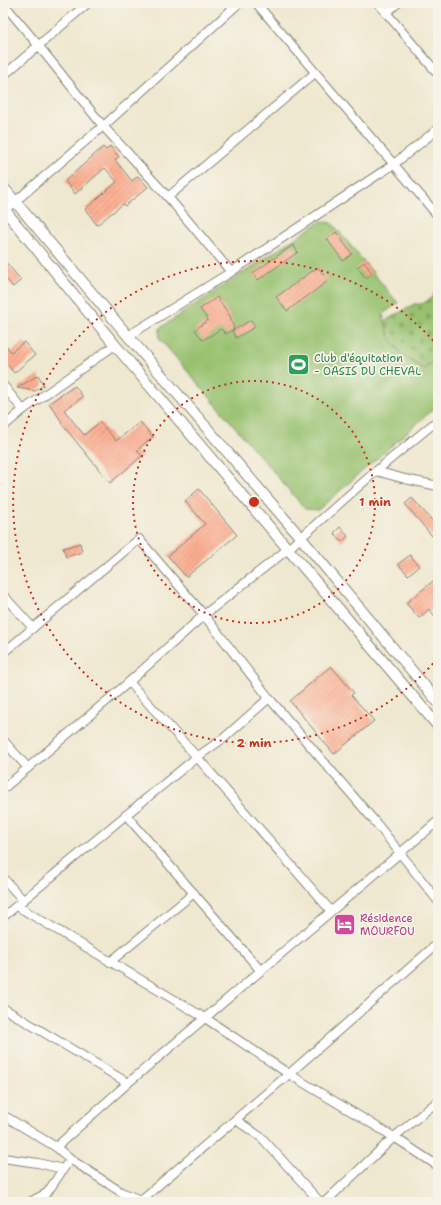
<svg xmlns="http://www.w3.org/2000/svg" width="441" height="1205" font-family="'Shantell Sans',sans-serif">
	<style>
		.grass { fill: #97c16e; stroke: #5a6e45 }
		.cemetery { fill: url(#cemetery-stones); stroke: #5a6e45 }
		.building { fill: url(#building-hatch) }
		.lines { fill: none; stroke-linecap: round; stroke-linejoin: round }
		.minor-casing { stroke: #868276; stroke-width: 10 }
		.tertiary-casing { stroke: #868276; stroke-width: 12 }
		.minor { stroke: #fff; stroke-width: 8 }
		.tertiary { stroke: #fff; stroke-width: 10 }
		.ring { fill: none; stroke: #c8321e; stroke-width: 2; stroke-dasharray: 2 4 }
		.labels { text-anchor: middle; dominant-baseline: central; stroke-width: 3.5; stroke-linejoin: round; paint-order: stroke }
		.leisure-label { font-size: 11px; fill: #27864d; stroke: #f7f3e8; text-anchor: start }
		.hotel-label { font-size: 11px; fill: #b23c85; stroke: #f7f3e8; text-anchor: start }
		.centre { fill: #c8321e; stroke: #f7f3e8; stroke-width: 2 }
		.ring-label { font-size: 12px; text-anchor: middle; font-weight: bold; fill: #c8321e; stroke: #f7f3e8; stroke-width: 3.5; stroke-linejoin: round; paint-order: stroke }
	</style>
	<defs>
		<pattern id="cemetery-stones" width="16" height="16" patternUnits="userSpaceOnUse"><rect width="16" height="16" fill="#97c16e"/><path d="M2 7V4a2 2 0 0 1 4 0v3zM10 15v-3a2 2 0 0 1 4 0v3z" fill="#82a55f"/></pattern>
		<pattern id="building-hatch" width="6" height="6" patternUnits="userSpaceOnUse"><rect width="6" height="6" fill="#fbae91"/><path d="M-1 1l2-2M0 6l6-6M5 7l2-2" fill="none" stroke="#d7957c"/></pattern>
	</defs>
	<rect width="100%" height="100%" fill="#f7f3e8"/>
	<filter id="ink" filterUnits="userSpaceOnUse"><feTurbulence type="fractalNoise" baseFrequency=".025" numOctaves="2"/><feDisplacementMap in="SourceGraphic" scale="8" xChannelSelector="R" yChannelSelector="G"/><feConvolveMatrix kernelMatrix="1 2 1 2 8 2 1 2 1" color-interpolation-filters="sRGB"/></filter>
	<filter id="wash" filterUnits="userSpaceOnUse"><feTurbulence type="fractalNoise" baseFrequency=".012" numOctaves="4" result="noise"/><feDisplacementMap in="SourceGraphic" scale="16" xChannelSelector="R" yChannelSelector="G"/><feGaussianBlur stdDeviation="0.9" result="paint"/><feColorMatrix in="noise" values="0 0 0 0 0 0 0 0 0 0 0 0 0 0 0 0 0 1.4 0 .05"/><feComposite in="paint" operator="in"/></filter>
	<g filter="url(#wash)">
		<rect width="100%" height="100%" fill="#efe8d0"/>
		<path class="grass" d="M321,221l11,2 66,80 -15,11 6,22 13,19 22,14 14,-10v46l-120,105 -13,-1 -146,-171 1,-10z"/>
		<path class="cemetery" d="M437,287h1v72l-14,10 -22,-14 -13,-19 -4,-15 29,-17h8l11,-7z"/>
		<g id="blocks">
			<g class="building">
				<path d="M110,146l9,11 -4,3 17,21 6,-5 10,11 -23,19 -2,-2 -26,21 -12,-16 32,-27 -12,-14 -30,26 -10,-13 38,-34 3,3z"/>
				<path d="M336,232l16,22 -9,7 -16,-22z"/>
				<path d="M293,245l5,7 -40,28 -5,-7z"/>
				<path d="M3,259l18,21 -8,7 -10,-12z"/>
				<path d="M364,262l8,11 -6,5 -9,-11z"/>
				<path d="M318,267l10,14 -41,30 -11,-14z"/>
				<path d="M217,297l13,19 4,13 -8,5 -5,-5 -18,11 -8,-10 13,-10 -8,-11z"/>
				<path d="M251,320l4,7 -19,11 -4,-7z"/>
				<path d="M3,342l8,10 13,-10 11,13 -21,18 -11,-14z"/>
				<path d="M38,375l6,10 -9,6 -18,-3z"/>
				<path d="M75,386l8,11 -19,13 20,25 16,-13 16,19 24,-19 13,15 -16,13 5,6 -32,27 -49,-60 1,-1 -13,-19z"/>
				<path d="M199,489l38,46 -51,42 -18,-21 37,-32 -20,-23z"/>
				<path d="M412,498l26,29v4l-6,5 -27,-32z"/>
				<path d="M340,527l8,9 -6,6 -8,-9z"/>
				<path d="M80,543l2,9 -16,5 -3,-9z"/>
				<path d="M410,555l9,11 -11,9 -10,-11z"/>
				<path d="M438,577v43l-9,-11 -10,9 -13,-15z"/>
				<path d="M331,666l23,27 -3,2 23,26 -40,33 -44,-53z"/>
			</g>
		</g>
	</g>
	<g filter="url(#ink)">
		<use href="#blocks" fill-opacity="0" stroke="#868276" stroke-width="1"/>
		<g class="lines">
			<defs>
				<g id="minor">
					<path d="M3,3l35,42 65,81 65,71 63,75"/>
					<path d="M256,3l182,213"/>
					<path d="M378,3l60,71"/>
					<path d="M386,13l12,-10"/>
					<path d="M3,76l85,-73"/>
					<path d="M168,197l147,-124"/>
					<path d="M3,212l106,-91 130,-118"/>
					<path d="M128,336l103,-64 163,-108 44,-35"/>
					<path d="M3,385l20,25"/>
					<path d="M3,427l20,-17 92,-65"/>
					<path d="M376,471l29,8 33,7"/>
					<path d="M3,595l30,33"/>
					<path d="M3,653l136,-114 65,76 65,83 108,126 61,77"/>
					<path d="M129,682l68,75 134,154"/>
					<path d="M3,740l25,28"/>
					<path d="M3,789l126,-107 75,-67 84,-66 88,-78 62,-51"/>
					<path d="M126,815l135,156"/>
					<path d="M3,878l20,22"/>
					<path d="M17,906l188,112 84,56 105,63 44,29"/>
					<path d="M3,917l123,-102 71,-58 27,-19 45,-40"/>
					<path d="M110,962l84,-69"/>
					<path d="M3,1008l125,75"/>
					<path d="M3,1115l53,32 14,12 51,33 24,10"/>
					<path d="M236,1120l26,18 58,64"/>
					<path d="M56,1147l72,-64 310,-262"/>
					<path d="M3,1158l35,5 25,6"/>
					<path d="M141,1200l148,-126 149,-131"/>
					<path d="M30,1202l17,-9 19,-28"/>
					<path d="M325,1202l69,-65 44,-36"/>
				</g>
				<g id="tertiary">
					<path d="M3,187l125,149 173,202 137,164"/>
					<path d="M3,208l112,137 323,381"/>
				</g>
			</defs>
			<use href="#minor" class="minor-casing"/>
			<use href="#tertiary" class="tertiary-casing"/>
			<use href="#minor" class="minor"/>
			<use href="#tertiary" class="tertiary"/>
		</g>
	</g>
	<g class="ring">
		<circle cx="254" cy="502" r="121"/>
		<path d="M437 659A241 241 0 1 1 437 345"/>
	</g>
	<defs>
		<symbol id="stadium-square" viewBox="-11 -11 22 22"><rect x="-9" y="-9" width="18" height="18" rx="4" fill="#2e9e5b" stroke="#f7f3e8"/><path d="M0-5a6.5 5 0 1 0 0 10a6.5 5 0 1 0 0-10ZM-3.5-1.8h7v3.6h-7Z" fill="#fff"/></symbol>
		<symbol id="hotel-square" viewBox="-11 -11 22 22"><rect x="-9" y="-9" width="18" height="18" rx="4" fill="#d1479c" stroke="#f7f3e8"/><path d="M-6-4.5h1.5V1H6V5H4.5V3h-9V5H-6ZM-4 0a1.8 1.8 0 1 1 3.6 0ZM.5 0V-2.5h3Q6-2.5 6 0Z" fill="#fff"/></symbol>
	</defs>
	<g fill-rule="evenodd">
		<use href="#stadium-square" x="286" y="352" width="25" height="25"/>
		<use href="#hotel-square" x="332" y="912" width="25" height="25"/>
	</g>
	<g class="labels">
		<g class="leisure-label">
			<text x="314" y="358">Club d'équitation<tspan x="314" dy="13">- OASIS DU CHEVAL</tspan></text>
		</g>
		<g class="hotel-label">
			<text x="360" y="918">Résidence<tspan x="360" dy="13">MOURFOU</tspan></text>
		</g>
	</g>
	<circle cx="254" cy="502" r="6" class="centre"/>
	<g class="ring-label">
		<text x="375" y="506">1 min</text>
		<text x="254" y="747">2 min</text>
	</g>
	<rect width="441" height="1205" fill="none" stroke="#f7f3e8" stroke-width="16"/>
</svg>
